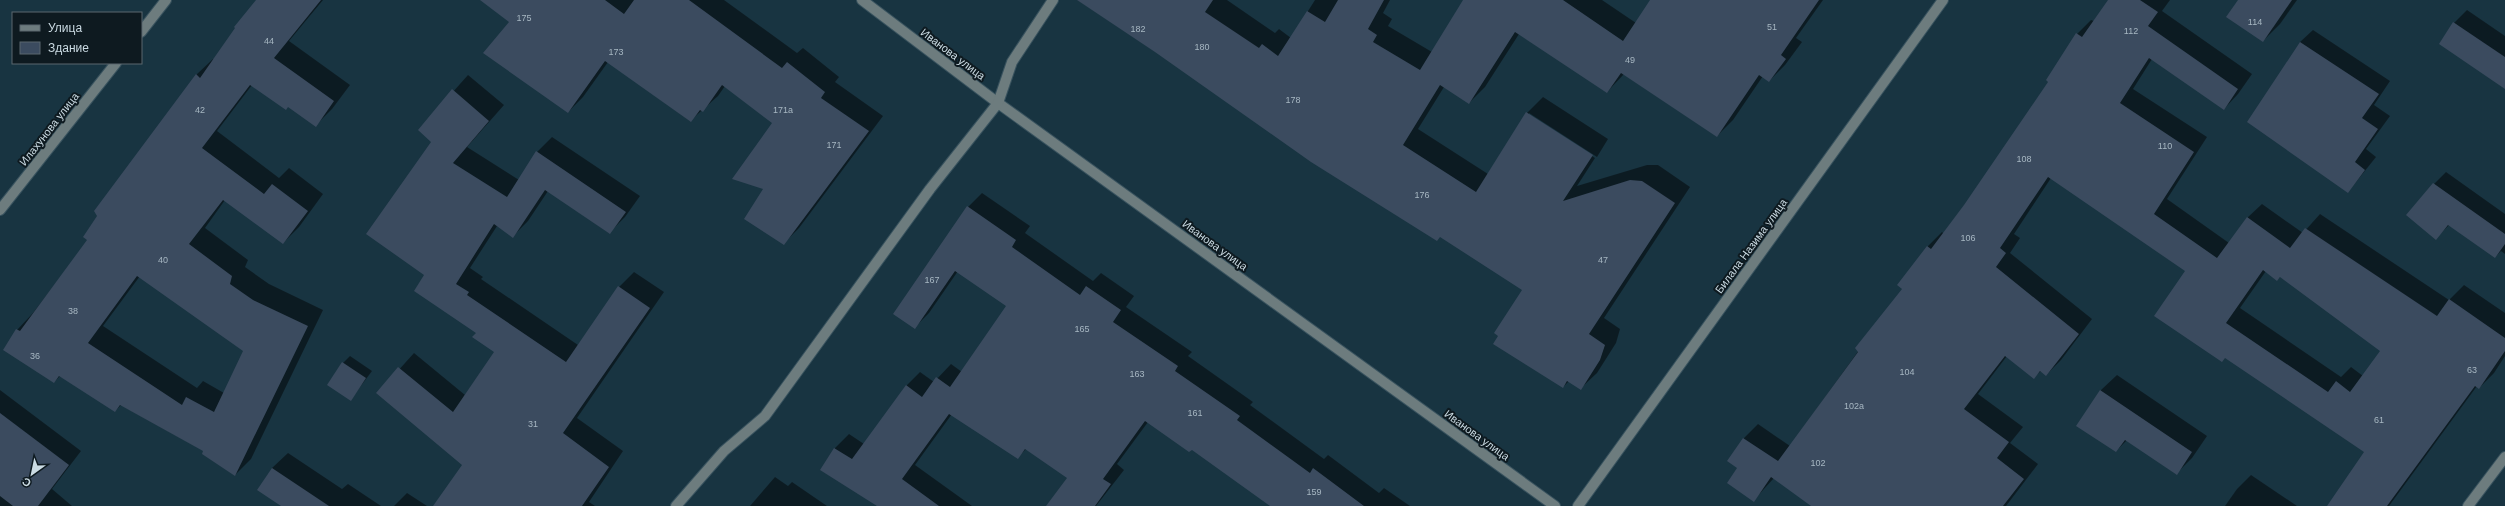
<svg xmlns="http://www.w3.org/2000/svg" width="2505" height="506" font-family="Helvetica,sans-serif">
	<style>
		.shadow { fill: #0007; fill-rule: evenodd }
		.building { fill: #3b4b5f; fill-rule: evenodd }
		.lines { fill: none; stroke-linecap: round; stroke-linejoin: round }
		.minor-casing { stroke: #38525e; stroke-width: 12 }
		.minor { stroke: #6d7c7e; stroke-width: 10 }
		.labels { text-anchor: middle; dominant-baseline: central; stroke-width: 4; stroke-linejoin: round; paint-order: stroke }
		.number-label { font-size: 9px; fill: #a7b7c2 }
		.street-label { font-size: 11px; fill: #cbdbe3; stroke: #0e1a20 }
	</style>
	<rect width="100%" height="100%" fill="#183441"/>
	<g class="shadow">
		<path d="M257,0h66l-34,41 61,44 -18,24 -16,16 -27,-19 -37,-21 -35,46 62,47 10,-10 34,26 -24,33 -16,16 -58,-43 -20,28 43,32 -3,7 24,17 54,26 -72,149 -16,16 -31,-24 -83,-46 -6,6 -55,-35 -6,6 -50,-33 13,-19 16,-17 56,-73 107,-165 17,-16 1,1zM140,276l104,75 -20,42 -21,-12 -6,7 -94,-62z"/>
		<path d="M482,0h242l73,53 6,-5 36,29 -4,5 48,34 -84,112 -15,15 -19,-55 8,-66 -48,-36 -7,10 -28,25 -82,-59 -25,35 -15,15 -58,-91z"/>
		<path d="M1078,0h149l48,33 4,-4 12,9 24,-38h75l-7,13 9,6 -4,7 44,26 32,-52h138l34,23 16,-23h171l-27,38 6,4 -17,23 -16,16 -6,-5 -30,44 -16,16 -93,-62 -17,18 -88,-58 -34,53 -16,16 -25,-16 -26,42 70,45 39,-61 16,-16 65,42 -11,18 -68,-44v2l66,43 -18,28 70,-21h11l32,22 -86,131 16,11 -4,14 -19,30 -16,15 -12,-7 -6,6 -39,-97z"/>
		<path d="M2109,0h61l-8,11 90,63 -14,20 -14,15 -72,-50 -19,30 74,48 -40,62 62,44 18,-25 15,-14 41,29 17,-19 129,86 15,-15 41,28v43l-11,17 -15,15 -2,-2 -88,120h-61l37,-54 -139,-95 -40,-86 -135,-93 -37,56 6,4 -10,15 82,66 -31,41 -15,15 -5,-4 -7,6 -27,-21 -29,38 45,33 -13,16 28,21 -32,42h-193l-39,-28 -21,23 -14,-33 -11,-7 16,-23 14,-14 32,22 113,-157 25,-43 14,-14 2,2 21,-29 84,-123 28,-48 14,-14 3,1zM2266,271l11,9 4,-4 101,75 -19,25 -12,-9 -10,10 -101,-69z"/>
		<path d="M2240,0h57l-17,24 -17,17z"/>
		<path d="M2467,10l38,26v25l-51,-38z"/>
		<path d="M2313,30l77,51 -16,24 16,11 -24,33 10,8 -28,35 -48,-150z"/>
		<path d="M468,75l36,30 -37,42 52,33 18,-28 15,-15 88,59 -15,21 -16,16 -61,-42 -20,30 -15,15 -16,-10 -27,42 13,9 -2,2 97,66 41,-58 15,-15 30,20 -87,126 46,33 -34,51 6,4h-160l29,-41 -86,-72 36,-40 51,42 30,-43 -69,-77 7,-134 -14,-11z"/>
		<path d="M2446,172l59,42v40l-4,-3 -6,6 -46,-32 -13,13 -2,-54z"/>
		<path d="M982,193l48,33 -5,7 68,48 8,-8 33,23 -8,11 66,45 -4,4 65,46 -3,3 74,54 4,-4 51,38 5,-5 26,18h-138l-80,-57 -44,-27 -31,42 7,6 -28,36h-21l-6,-29 -43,-28 -8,8 -66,-43 -37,51 57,41h-93l-58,-36 14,-22 14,-14 15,10 42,-58 14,-14 14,10 17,-18 11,8 46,-66 -50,-35 -29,42 -14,14 53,-120z"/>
		<path d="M350,356l22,15 -21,28 -8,-36z"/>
		<path d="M2117,375l90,61 -15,22 -16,16 -49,-34 -11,11 -39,-25 24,-36z"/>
		<path d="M0,390l81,61 -29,38 20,17h-72z"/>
		<path d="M288,453l54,36 6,-5 33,22h-99l-10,-38z"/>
		<path d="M2251,475l46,31h-72l12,-17z"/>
		<path d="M775,477l13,9 4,-4 35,24h-77z"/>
		<path d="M407,493l20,13h-33z"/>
	</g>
	<g class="building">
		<path d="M256,0h65l-47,58 60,43 -18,26 -28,-20 -2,3 -36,-25 -48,63 62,46 8,-10 36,27 -25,33 -60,-44 -34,44 43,32 -2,8 23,16 55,26 -73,150 -33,-22 1,-3 -83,-46 -5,7 -56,-36 -5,7 -51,-33 13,-21 4,2 67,-91 -4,-3 14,-21 -3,-5 102,-137 4,4 35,-50 -1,-1zM137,276l106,75 -29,61 -28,-15 -4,8 -94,-62z"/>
		<path d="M480,0h125l19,14 10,-14h55l93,68 5,-6 38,30 -4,6 48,33 -85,114 -40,-26 19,-30 -31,-10 40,-56 -50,-38 -19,27 -3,-2 -9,12 -86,-61 -37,52 -85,-60 26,-31z"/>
		<path d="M1077,0h136l-8,12 54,36 3,-4 16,12 29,-45 18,11 13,-22h46l-16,29 9,6 -4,7 47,28 43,-70h100l60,41 27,-41h169l-38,55 5,4 -17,23 -10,-7 -42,62 -96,-64 -14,20 -92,-61 -46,72 -29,-19 -37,60 73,47 50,-80 67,43 -30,46 67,-21 12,1 33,22 -86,131 16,11 -5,15 -19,30 -14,-9 -4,7 -70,-44 5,-8 -4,-3 28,-43 -82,-53 -3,4 -126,-79 -156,-110z"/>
		<path d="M2108,0h32l18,12 -10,14 90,63 -14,21 -75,-52 -29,45 74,49 -40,62 63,44 30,-41 43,31 15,-20 132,88 12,-17 56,39v13l-26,38 -4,-3 -88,120h-60l37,-54 -139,-94 -3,4 -68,-46 31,-45 -137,-94 -48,71 6,5 -10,14 83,67 -33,42 -6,-5 -6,8 -29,-23 -41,53 45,33 -12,16 27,21 -21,27h-192l-40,-29 -17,25 -27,-19 10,-15 -10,-7 16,-23 35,23 80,-109 -3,-4 47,-59 -5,-4 30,-39 4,3 33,-44 84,-123 -2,-2 30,-47 6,4zM2263,270l14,11 3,-4 100,74 -30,41 -14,-11 -8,11 -102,-69z"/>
		<path d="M2238,0h54l-29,42 -37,-25z"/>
		<path d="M2453,22l52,35v32l-66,-45z"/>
		<path d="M2300,42l79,52 -17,24 16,11 -23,33 10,8 -17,23 -101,-71z"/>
		<path d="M452,89l37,32 -36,42 54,34 29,-46 90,61 -16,22 -65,-44 -32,48 -19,-14 -38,60 13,8 -2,3 99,67 52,-76 32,22 -87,125 46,34 -27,39h-149l29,-41 -86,-72 22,-26 55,45 41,-60 -22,-15 4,-4 -62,-42 10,-16 -58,-41 65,-92 -13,-12z"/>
		<path d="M2433,183l72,51v10l-10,14 -47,-33 -12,15 -30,-25z"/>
		<path d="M967,206l49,34 -4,7 68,48 6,-9 35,24 -8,12 65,44 -3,5 65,45 -3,4 73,53 3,-5 51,38h-94l-78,-56 -3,2 -44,-31 -42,58 8,5 -16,22h-49l21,-28 -42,-29 -7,10 -69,-45 -47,65 37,27h-62l-57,-36 14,-22 18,11 54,-74 16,12 14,-20 14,10 56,-81 -51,-35 -40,58 -22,-15z"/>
		<path d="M342,362l24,16 -15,23 -24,-16z"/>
		<path d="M2100,390l92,62 -15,23 -52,-35 -9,12 -40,-26z"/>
		<path d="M0,413l69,52 -31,41h-25l-13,-10z"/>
		<path d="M272,468l57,38h-48l-24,-16z"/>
	</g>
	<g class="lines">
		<defs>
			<g id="minor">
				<path d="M862,0l136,103 557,403"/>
				<path d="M141,32l25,-32"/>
				<path d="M0,210l116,-147"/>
				<path d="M676,506l48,-55 41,-35 165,-227 68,-86 14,-41 41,-62"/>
				<path d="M1578,506l365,-506"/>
				<path d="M2468,506l37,-49"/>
			</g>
		</defs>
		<use href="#minor" class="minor-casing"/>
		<use href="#minor" class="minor"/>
	</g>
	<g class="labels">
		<g class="number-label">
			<text x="524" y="18">175</text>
			<text x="2255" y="22">114</text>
			<text x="1772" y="27">51</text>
			<text x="1138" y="29">182</text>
			<text x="2131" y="31">112</text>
			<text x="269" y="41">44</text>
			<text x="1202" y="47">180</text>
			<text x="616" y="52">173</text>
			<text x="1630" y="60">49</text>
			<text x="1293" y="100">178</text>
			<text x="200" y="110">42</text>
			<text x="783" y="110">171а</text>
			<text x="834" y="145">171</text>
			<text x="2165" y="146">110</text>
			<text x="2024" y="159">108</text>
			<text x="1422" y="195">176</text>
			<text x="1968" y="238">106</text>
			<text x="163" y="260">40</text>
			<text x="1603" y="260">47</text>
			<text x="932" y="280">167</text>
			<text x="73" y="311">38</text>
			<text x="1082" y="329">165</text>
			<text x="35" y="356">36</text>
			<text x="2472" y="370">63</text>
			<text x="1907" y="372">104</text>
			<text x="1137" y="374">163</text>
			<text x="1854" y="406">102а</text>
			<text x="1195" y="413">161</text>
			<text x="2379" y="420">61</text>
			<text x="533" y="424">31</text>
			<text x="1818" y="463">102</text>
			<text x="1314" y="492">159</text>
		</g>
		<g class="street-label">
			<text transform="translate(953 54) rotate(37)">Иванова улица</text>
			<text transform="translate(49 129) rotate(-52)">Илахунова улица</text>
			<text transform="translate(1215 245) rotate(36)">Иванова улица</text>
			<text transform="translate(1751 246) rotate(-54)">Билала Назима улица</text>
			<text transform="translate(1477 435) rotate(36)">Иванова улица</text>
		</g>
	</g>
	<rect x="12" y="12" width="130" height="52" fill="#0e1a20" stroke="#5a676e"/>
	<rect x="20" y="25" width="20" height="6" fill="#6d7c7e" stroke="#5a676e"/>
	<text x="48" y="32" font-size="12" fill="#cbdbe3">Улица</text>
	<rect x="20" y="42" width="20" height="12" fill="#3b4b5f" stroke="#5a676e"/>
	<text x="48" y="52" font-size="12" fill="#cbdbe3">Здание</text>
	<g transform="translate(32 474) rotate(213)" stroke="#0e1a20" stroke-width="3" paint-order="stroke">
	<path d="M0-3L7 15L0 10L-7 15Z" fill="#cbdbe3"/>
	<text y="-6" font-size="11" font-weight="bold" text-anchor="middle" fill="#cbdbe3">С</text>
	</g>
</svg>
